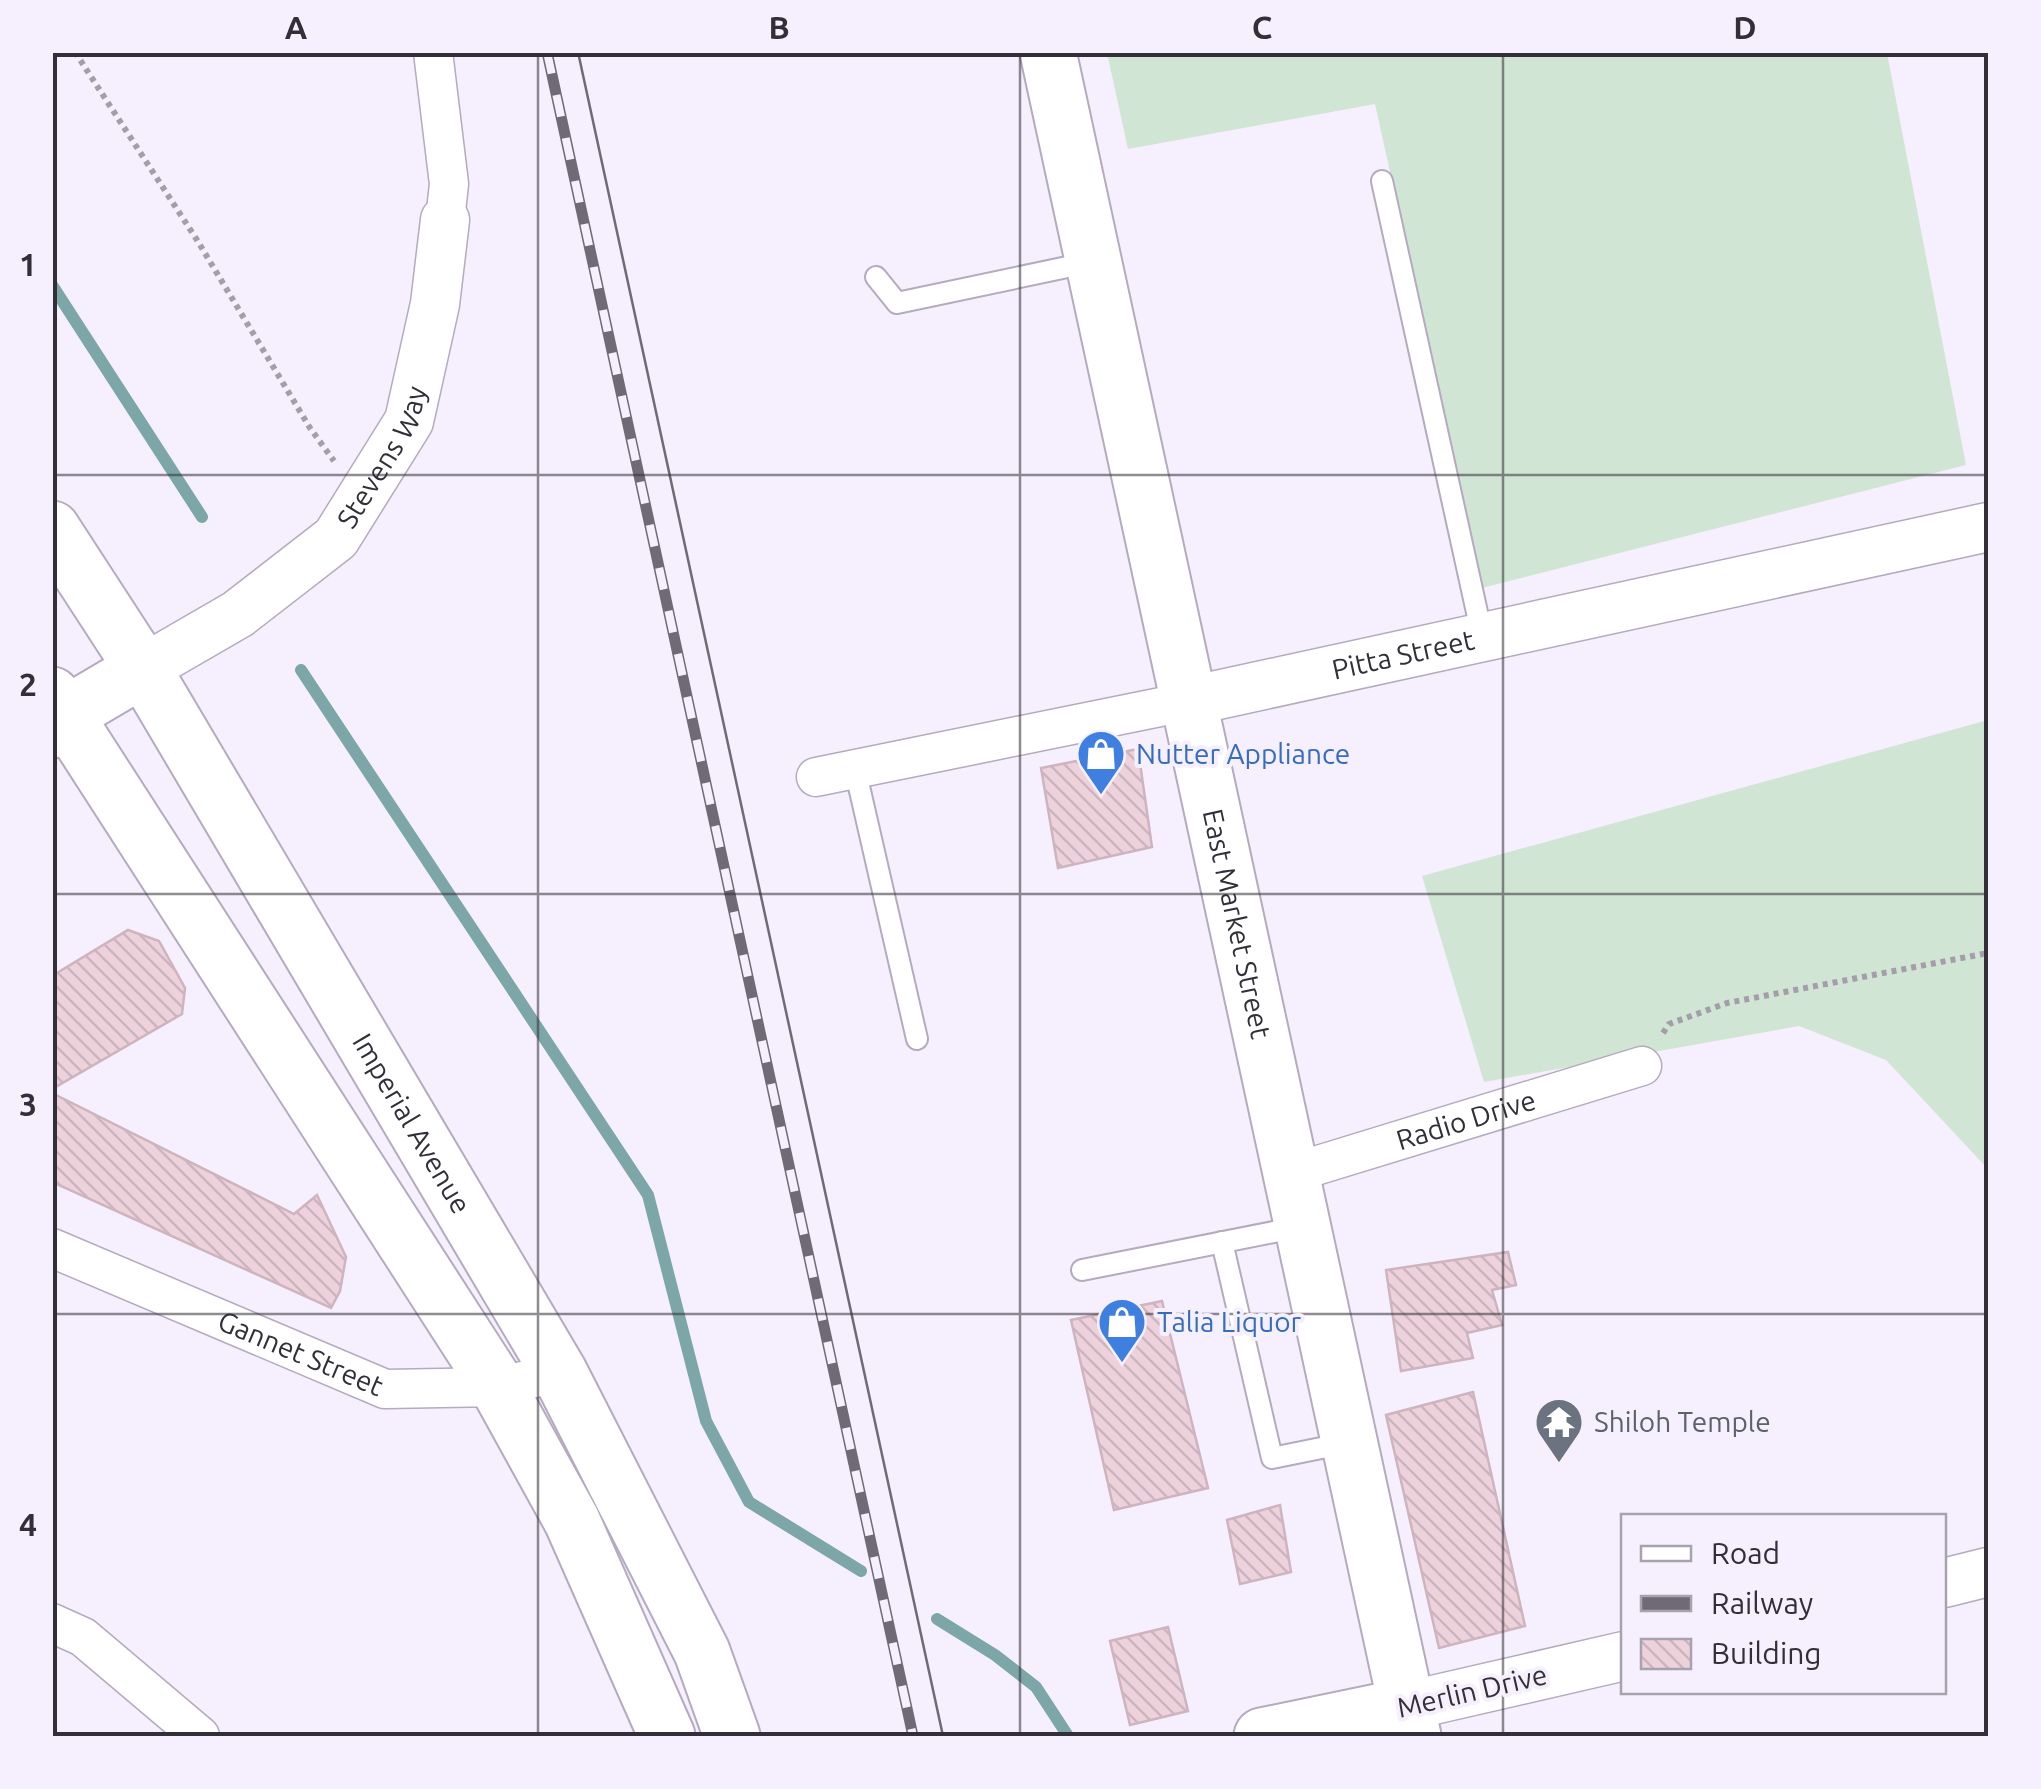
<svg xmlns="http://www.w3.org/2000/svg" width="2041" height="1789" viewBox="0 0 2041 1789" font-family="Ubuntu,sans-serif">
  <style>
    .grass { fill: #d1e5d4 }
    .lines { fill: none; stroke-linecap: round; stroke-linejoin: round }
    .stream { stroke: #7ca6a7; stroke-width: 12 }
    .building { fill: url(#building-back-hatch); stroke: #ceb4be; stroke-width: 2.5 }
    .service-casing { stroke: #b5aac0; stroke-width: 24 }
    .minor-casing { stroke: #b5aac0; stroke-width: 41 }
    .tertiary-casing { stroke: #b5aac0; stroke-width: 51 }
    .secondary-casing { stroke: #b5aac0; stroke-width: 59 }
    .primary-casing { stroke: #b5aac0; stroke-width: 59 }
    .path { stroke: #a49eaa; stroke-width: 6; stroke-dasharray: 5 5; stroke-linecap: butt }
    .service { stroke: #fff; stroke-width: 20 }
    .minor { stroke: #fff; stroke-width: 38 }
    .tertiary { stroke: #fff; stroke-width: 48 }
    .secondary { stroke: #fff; stroke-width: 55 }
    .primary { stroke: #fff; stroke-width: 55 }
    .tram { stroke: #6f6a75; stroke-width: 2.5 }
    .rail-casing { stroke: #6f6a75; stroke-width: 11 }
    .rail { stroke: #f6effd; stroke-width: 8; stroke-dasharray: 22; stroke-linecap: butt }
    .grid { fill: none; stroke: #332f38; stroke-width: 2.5; stroke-opacity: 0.55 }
    .labels { text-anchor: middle; stroke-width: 8; stroke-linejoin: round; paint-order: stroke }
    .street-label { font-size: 28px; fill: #332f38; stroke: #f6effd }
    .shop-label { font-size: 28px; fill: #366cbe; stroke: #f6effd; text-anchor: start }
    .worship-label { font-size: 28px; fill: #5b616d; stroke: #f6effd; text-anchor: start }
    .neatline { fill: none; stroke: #332f38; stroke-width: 4 }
    .grid-label { font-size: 32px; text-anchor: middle; font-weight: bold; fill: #332f38 }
  </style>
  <defs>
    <pattern id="building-back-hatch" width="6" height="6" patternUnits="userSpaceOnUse" patternTransform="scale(2.5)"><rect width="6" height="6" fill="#edd2dc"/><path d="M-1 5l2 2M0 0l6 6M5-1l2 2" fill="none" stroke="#ccb5be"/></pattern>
  </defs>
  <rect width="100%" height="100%" fill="#f6effd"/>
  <!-- grass -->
  <g class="grass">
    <polygon points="1107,53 1887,53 1966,465 1482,588 1375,104 1128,149"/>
    <polygon points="1988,720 1988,1169 1886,1060 1799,1026 1484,1082 1422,876"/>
  </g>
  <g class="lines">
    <!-- stream -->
    <g class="stream">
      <polyline points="52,285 202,517"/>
      <polyline points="301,670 648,1195 706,1421 749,1502 861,1571"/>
      <polyline points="937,1619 995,1655 1036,1687 1068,1736"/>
    </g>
  </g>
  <!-- building -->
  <g class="building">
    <polygon points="1138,749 1152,847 1058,868 1041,768"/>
    <polygon points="128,930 159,941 185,988 182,1014 52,1089 52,976"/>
    <polygon points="52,1093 294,1214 317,1195 346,1257 340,1291 331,1308 52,1182"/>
    <polygon points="1508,1252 1516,1285 1492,1290 1502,1325 1467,1333 1473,1358 1401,1371 1386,1270"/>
    <polygon points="1162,1301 1208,1488 1114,1510 1071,1320"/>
    <polygon points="1473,1392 1525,1626 1439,1648 1386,1415"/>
    <polygon points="1280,1505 1291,1572 1240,1584 1227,1520"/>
    <polygon points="1168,1627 1188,1711 1130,1725 1110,1641"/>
  </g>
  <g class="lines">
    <!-- service casing -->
    <g class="service-casing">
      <g id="service">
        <polyline points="1382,181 1482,635"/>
        <polyline points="876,277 897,303 1091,262"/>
        <polyline points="855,769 917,1039"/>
        <polyline points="1222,1242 1272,1458 1346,1443"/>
        <polyline points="1082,1270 1299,1227"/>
      </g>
    </g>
    <!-- minor casing -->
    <g class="minor-casing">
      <g id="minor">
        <polyline points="433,52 449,184 445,220"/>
        <polyline points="816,777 1190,701"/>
        <path id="s1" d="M1289,1174L1642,1066"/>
        <path id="s2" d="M52,1248L385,1389L498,1387L559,1372"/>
        <polyline points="52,1623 83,1637 200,1736"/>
      </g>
    </g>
    <!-- tertiary casing -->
    <g class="tertiary-casing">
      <g id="tertiary">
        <path id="s3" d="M143,669L238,614L336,538L409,421L435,304L445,220"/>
        <path id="s4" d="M1190,701L1988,527"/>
        <polyline points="1944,1583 1988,1572"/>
        <polyline points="1407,1706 1624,1656"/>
      </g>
    </g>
    <!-- secondary casing -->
    <g class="secondary-casing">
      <g id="secondary">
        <path id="s5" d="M1048,52L1413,1736"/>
        <polyline points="52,730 65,715 143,669"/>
        <polyline points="1262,1736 1407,1706"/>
      </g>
    </g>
    <!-- primary casing -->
    <g class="primary-casing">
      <g id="primary">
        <path id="s6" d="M52,529L143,669L559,1372L702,1652L732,1736"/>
        <polyline points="52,695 498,1387 572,1521 667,1736"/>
      </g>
    </g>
    <!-- path -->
    <g class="path">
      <polyline points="75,52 197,240 310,428 334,461"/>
      <polyline points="1663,1033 1669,1024 1727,1003 1988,953"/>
    </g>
    <!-- service -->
    <use href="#service" class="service"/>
    <!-- minor -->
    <use href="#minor" class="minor"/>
    <!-- tertiary -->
    <use href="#tertiary" class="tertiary"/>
    <!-- secondary -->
    <use href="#secondary" class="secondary"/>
    <!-- primary -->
    <use href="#primary" class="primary"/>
    <!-- tram -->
    <polyline class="tram" points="578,52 943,1736"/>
    <!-- rail casing -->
    <g class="rail-casing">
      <polyline id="rail" points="547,52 913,1736"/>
    </g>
    <!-- rail -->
    <use href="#rail" class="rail"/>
  </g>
  <!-- grid -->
  <path class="grid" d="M538,52V1736M1020,52V1736M1503,52V1736M52,475H1988M52,894H1988M52,1314H1988"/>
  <!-- icons -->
  <defs>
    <g id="shop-pin" transform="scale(2.5)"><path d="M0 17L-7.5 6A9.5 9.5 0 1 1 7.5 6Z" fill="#3f7fe0" stroke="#f6effd"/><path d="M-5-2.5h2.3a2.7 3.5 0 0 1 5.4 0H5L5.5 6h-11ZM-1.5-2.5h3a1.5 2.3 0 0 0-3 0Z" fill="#fff"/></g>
    <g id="temple-pin" transform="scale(2.5)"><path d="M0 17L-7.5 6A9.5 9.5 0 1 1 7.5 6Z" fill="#6b7280" stroke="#f6effd"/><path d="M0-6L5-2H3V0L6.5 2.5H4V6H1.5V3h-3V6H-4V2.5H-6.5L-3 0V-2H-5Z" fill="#fff"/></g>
  </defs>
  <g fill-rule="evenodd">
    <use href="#shop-pin" x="1101" y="754"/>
    <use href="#shop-pin" x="1122" y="1322"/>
    <use href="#temple-pin" x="1559" y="1422"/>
  </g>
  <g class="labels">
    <!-- street labels -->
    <g class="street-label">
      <text dy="10" stroke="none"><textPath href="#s3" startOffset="328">Stevens Way</textPath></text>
      <text dy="10" stroke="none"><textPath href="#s4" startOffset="218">Pitta Street</textPath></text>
      <text dy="10" stroke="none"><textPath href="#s5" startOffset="892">East Market Street</textPath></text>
      <text dy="10" stroke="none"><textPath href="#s1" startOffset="185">Radio Drive</textPath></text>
      <text dy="10" stroke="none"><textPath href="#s6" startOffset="695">Imperial Avenue</textPath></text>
      <text dy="10" stroke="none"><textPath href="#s2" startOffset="270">Gannet Street</textPath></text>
      <text transform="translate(1472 1691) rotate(-13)" y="10">Merlin Drive</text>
    </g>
    <!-- shop labels -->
    <g class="shop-label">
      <text x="1136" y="764">Nutter Appliance</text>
      <text x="1157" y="1332">Talia Liquor</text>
    </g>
    <!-- worship labels -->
    <g class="worship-label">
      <text x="1594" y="1432">Shiloh Temple</text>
    </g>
  </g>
  <!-- border -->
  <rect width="2041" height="1789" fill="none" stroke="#f6effd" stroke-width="110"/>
  <!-- legend -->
  <rect x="1621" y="1514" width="325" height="180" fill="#f6effd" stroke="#a8a2ae" stroke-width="2.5"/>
  <rect x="1641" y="1546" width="50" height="15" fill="#ffffff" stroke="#a8a2ae" stroke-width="2.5"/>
  <text x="1711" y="1564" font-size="30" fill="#332f38">Road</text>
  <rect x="1641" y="1596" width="50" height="15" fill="#6f6a75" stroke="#a8a2ae" stroke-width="2.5"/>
  <text x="1711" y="1614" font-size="30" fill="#332f38">Railway</text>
  <rect x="1641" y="1639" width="50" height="30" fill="url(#building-back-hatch)" stroke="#a8a2ae" stroke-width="2.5"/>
  <text x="1711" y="1664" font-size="30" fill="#332f38">Building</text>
  <rect x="55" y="55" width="1931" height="1679" class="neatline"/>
  <g class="grid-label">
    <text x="296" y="39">A</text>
    <text x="779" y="39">B</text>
    <text x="1262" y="39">C</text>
    <text x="1745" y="39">D</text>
    <text x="28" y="276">1</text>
    <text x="28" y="696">2</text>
    <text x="28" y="1116">3</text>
    <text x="28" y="1536">4</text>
  </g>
</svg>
